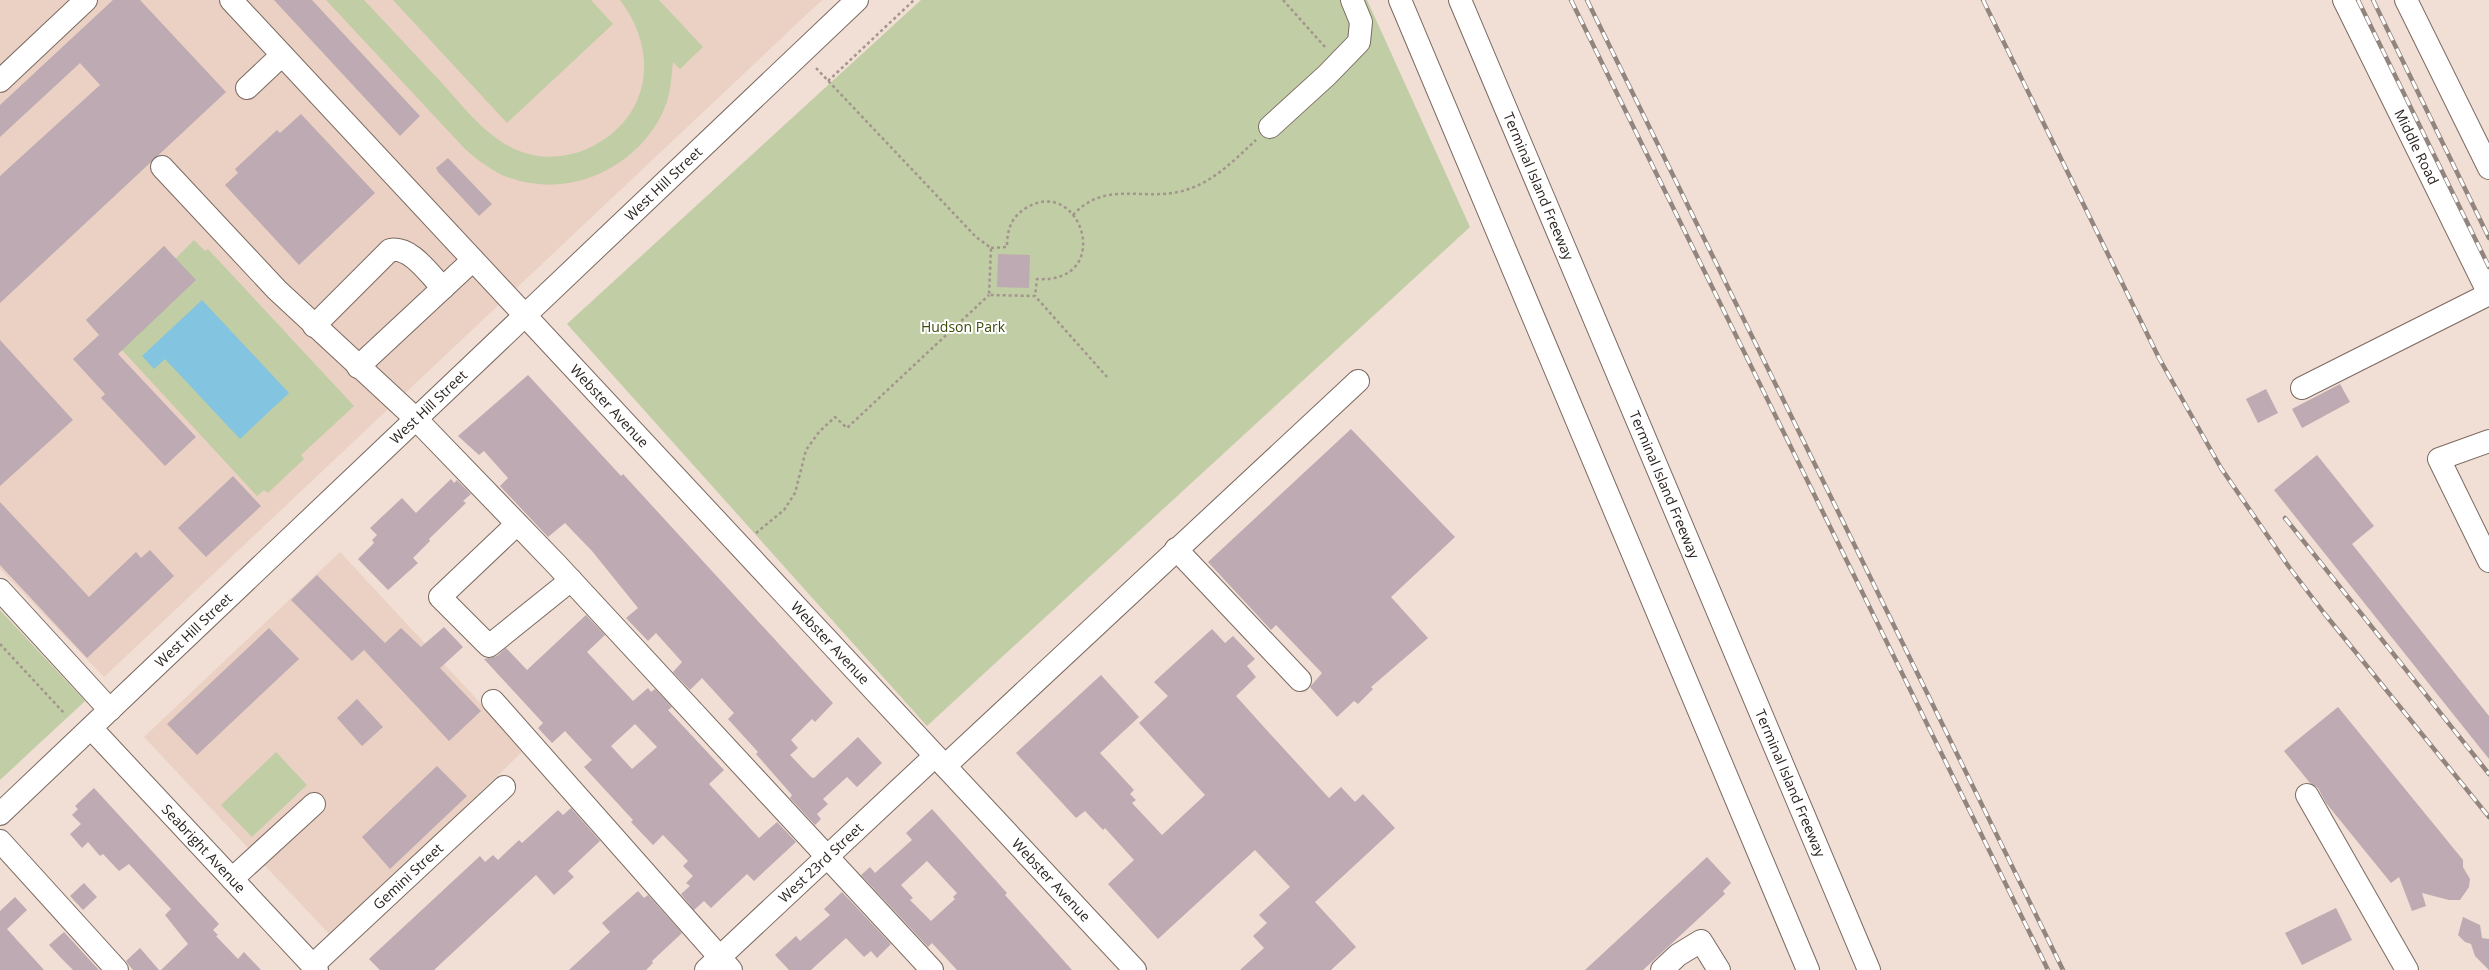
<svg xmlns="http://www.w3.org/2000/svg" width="2489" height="970" viewBox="0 0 2489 970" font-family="'Open Sans',sans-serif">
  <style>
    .built { fill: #ebd1c4 }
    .green { fill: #c0cda5 }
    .water { fill: #83c4e1 }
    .building { fill: #bdaab3; fill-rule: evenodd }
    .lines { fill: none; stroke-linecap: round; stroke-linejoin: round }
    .minor-casing { stroke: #7b6a61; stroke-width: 24 }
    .highway-casing { stroke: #7b6a61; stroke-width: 24 }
    .path { stroke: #a3958d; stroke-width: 2.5; stroke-dasharray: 3 3; stroke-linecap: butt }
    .minor { stroke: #fff; stroke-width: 22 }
    .highway { stroke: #fff; stroke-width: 22 }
    .rail-casing { stroke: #92857e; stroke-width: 4.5 }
    .rail { stroke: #fff; stroke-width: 3; stroke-dasharray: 9; stroke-linecap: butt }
    .labels { text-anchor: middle; stroke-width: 4; stroke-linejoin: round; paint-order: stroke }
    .street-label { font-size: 14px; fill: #2a2320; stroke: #fff }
    .park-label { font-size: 14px; fill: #3c4a0b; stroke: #fff }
  </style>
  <rect width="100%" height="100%" fill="#f1ded4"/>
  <!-- built -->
  <g class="built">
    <polygon points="0,0 822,0 104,677 0,569"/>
    <polygon points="340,552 524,750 331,936 144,737"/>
  </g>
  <!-- green -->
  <g class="green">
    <path d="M326,0H364C390,27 415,55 441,82C465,108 488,140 522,152C543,160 568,157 587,149C651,120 660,52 620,0H659L703,47L680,69L673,62C671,78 671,92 665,107C639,170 563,203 500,174C487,167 476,159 465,149Z"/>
    <polygon points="393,0 591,0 613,24 507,123"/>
    <polygon points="921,0 1367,0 1470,227 927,726 567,324"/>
    <polygon points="194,240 205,251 208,249 354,406 301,455 304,459 268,493 264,490 257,496 122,350 117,354 86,320 164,246 175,259"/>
    <polygon points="0,610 85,701 0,780"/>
    <polygon points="276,752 307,785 252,837 221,805"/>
  </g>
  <!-- water -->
  <polygon class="water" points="202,300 289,393 240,439 165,359 154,369 142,356"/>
  <!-- building -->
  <g class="building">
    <polygon points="113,0 140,0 226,92 0,303 0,176 100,85 80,63 0,137 0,105"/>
    <polygon points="274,0 312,0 420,116 400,136"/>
    <polygon points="301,114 375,193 299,265 225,185 238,173 235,169 277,130 280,133"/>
    <polygon points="448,158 492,204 479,216 438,172 436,168"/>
    <polygon points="164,246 196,280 118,354 196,437 165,466 101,398 105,394 73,359 99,335 86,320"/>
    <polygon points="998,254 1030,255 1029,288 997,287"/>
    <polygon points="0,340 73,420 0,486"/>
    <polygon points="528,375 621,476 623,474 833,703 815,722 812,719 791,740 798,748 790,755 811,777 814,778 858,737 882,763 857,787 847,777 823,799 828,804 817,814 821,819 815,825 790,798 792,795 756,754 758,752 728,719 734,713 702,678 690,690 673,672 682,662 656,633 648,641 626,618 638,608 592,551 565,523 548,537 500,486 508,478 484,451 479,455 458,436"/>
    <polygon points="2340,384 2350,402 2302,428 2292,409"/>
    <polygon points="2266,389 2278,413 2258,423 2246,399"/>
    <polygon points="1351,429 1455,537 1391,597 1428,638 1371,687 1373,689 1358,704 1354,701 1337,717 1310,687 1322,673 1276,625 1271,630 1208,562"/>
    <polygon points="2317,455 2374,526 2352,544 2489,716 2489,759 2274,490"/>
    <polygon points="233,476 261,506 206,557 178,528"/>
    <polygon points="451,479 454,483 457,480 471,494 463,501 466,503 429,539 430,541 413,558 418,563 388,590 358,559 374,543 372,540 377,535 370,528 402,498 416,513"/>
    <polygon points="0,502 89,597 136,552 141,558 150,550 174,576 87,658 0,565"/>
    <polygon points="317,575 385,643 401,628 421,647 444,627 463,647 440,668 481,711 449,741 364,650 352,661 291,600"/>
    <path d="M586,615L605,635L587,652L633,701L648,688L651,692L655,689L672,707L668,710L724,770L709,784L759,838L777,822L796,842L754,881L747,874L711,908L704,901L694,910L681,894L690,886L686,883L693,876L683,866L688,861L663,835L653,845L631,822L633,820L584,767L592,760L565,731L552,743L538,728L543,723L484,659L497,656L506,648L527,670ZM635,724L657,747L632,769L611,746Z"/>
    <polygon points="269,628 299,659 197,755 167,724"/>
    <polygon points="1212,629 1225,643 1233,636 1255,659 1247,666 1256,677 1236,696 1273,737 1329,798 1341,787 1355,802 1363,794 1395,828 1315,902 1356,947 1331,970 1240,970 1264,948 1253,936 1267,923 1259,915 1290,887 1255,850 1158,939 1108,884 1134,860 1105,828 1103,830 1085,811 1076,818 1016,753 1101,675 1139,717 1100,753 1134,790 1130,794 1136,800 1132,803 1162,835 1205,795 1139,723 1168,696 1154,682"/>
    <polygon points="357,699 383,727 362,746 337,718"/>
    <polygon points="2338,707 2463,860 2463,867 2470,879 2469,887 2460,900 2449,900 2422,893 2426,906 2412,911 2399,877 2391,883 2326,803 2318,788 2310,783 2284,751"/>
    <polygon points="437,766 467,796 390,869 362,837"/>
    <polygon points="94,788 219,924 213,930 218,935 216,936 238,959 244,952 261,970 161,970 188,944 165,915 171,909 129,864 119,871 103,854 100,856 88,842 82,848 70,834 81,824 72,815 78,809 75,806"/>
    <polygon points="571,808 600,841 568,871 574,877 554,895 536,875 434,970 380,970 369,959 480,856 485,862 493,855 498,860 519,840 522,843 558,810 563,815"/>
    <path d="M932,809L1007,893L1005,895L1072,970H957L932,943L928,947L861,875L870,867L875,873L912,840L906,833ZM927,861L957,893L953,897L955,899L931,921L910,900L913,898L901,885Z"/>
    <polygon points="1707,857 1731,883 1723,891 1725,894 1643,970 1585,970"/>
    <polygon points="84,883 97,897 83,910 70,896"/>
    <polygon points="638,891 644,898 648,895 682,933 652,961 653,963 646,970 569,970 610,932 602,923"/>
    <polygon points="842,892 891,944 877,958 871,951 864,957 846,938 811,970 789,970 775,955 796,936 800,941 830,915 824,909"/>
    <polygon points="15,897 27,910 7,929 44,970 0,970 0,911"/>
    <polygon points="2336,908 2352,940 2302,965 2285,933"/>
    <polygon points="2463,917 2480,925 2482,938 2489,939 2489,970 2475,956 2471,944 2465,942 2458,935"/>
    <polygon points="64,932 99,970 73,970 62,959 49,945"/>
    <polygon points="140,948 159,970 133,970 128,964 126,961"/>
  </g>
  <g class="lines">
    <!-- minor casing -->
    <g class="minor-casing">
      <g id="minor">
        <path id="s1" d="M231,0L1135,970"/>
        <path id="s2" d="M2344,0L2489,294"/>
        <polyline points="2406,0 2489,168"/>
        <polyline points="0,81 86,0"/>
        <polyline points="247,88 282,55"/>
        <polyline points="1270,127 1327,75 1359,42 1361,22 1352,0"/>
        <polyline points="162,167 277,290 416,419 556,564 932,970"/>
        <path d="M314,326L390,250C411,246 429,274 443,288"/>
        <polyline points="358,367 473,260"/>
        <polyline points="2302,388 2489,294"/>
        <polyline points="2489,441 2439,459 2489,561"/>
        <polyline points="517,524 440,597 489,646 571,580"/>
        <polyline points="1176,549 1300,680"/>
        <polyline points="0,590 110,710"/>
        <polyline points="493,701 731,970"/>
        <path id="s3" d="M91,728L317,970"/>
        <polyline points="945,766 1358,381"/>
        <polyline points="2307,795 2407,970"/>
        <path id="s4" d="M0,814L857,0"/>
        <polyline points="0,841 117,970"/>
        <polyline points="232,879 314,804"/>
        <path id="s5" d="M313,965L504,787"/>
        <path id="s6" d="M706,970L935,756"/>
        <polyline points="1662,970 1678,955 1701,941 1719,970"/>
      </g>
    </g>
    <!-- highway casing -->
    <g class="highway-casing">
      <g id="highway">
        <polyline points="1400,0 1808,970"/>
        <path id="s7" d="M1460,0L1869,970"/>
      </g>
    </g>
    <!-- path -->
    <g class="path">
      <polyline points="1283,0 1325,47"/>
      <polyline points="816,68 976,237 991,248 989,295 1035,296 1107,377"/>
      <polyline points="828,81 914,0"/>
      <path d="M1073,215C1104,181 1141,200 1178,192C1211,185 1232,162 1256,140"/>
      <path d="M991,248L1007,247C1007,230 1011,217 1026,208C1081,174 1116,284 1037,279L1035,296"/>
      <polyline points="756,533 784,510 795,493 806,450 819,432 835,417 847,428 989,295"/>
      <polyline points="0,644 64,713"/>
    </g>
    <!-- minor -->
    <use href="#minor" class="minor"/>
    <!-- highway -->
    <use href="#highway" class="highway"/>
    <!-- rail casing -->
    <g class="rail-casing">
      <g id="rail">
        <polyline points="1571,0 2048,970"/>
        <polyline points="1587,0 2063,970"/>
        <polyline points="1983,0 2159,358 2221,468 2289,567 2324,613 2489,817"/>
        <polyline points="2358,0 2489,267"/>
        <polyline points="2373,0 2489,238"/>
        <polyline points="2285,518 2489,774"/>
      </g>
    </g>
    <!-- rail -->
    <use href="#rail" class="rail"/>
  </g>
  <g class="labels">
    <!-- street labels -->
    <g class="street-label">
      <text dy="5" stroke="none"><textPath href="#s2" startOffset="164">Middle Road</textPath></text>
      <text dy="5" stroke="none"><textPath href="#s4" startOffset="915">West Hill Street</textPath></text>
      <text dy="5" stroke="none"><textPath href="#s7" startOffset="202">Terminal Island Freeway</textPath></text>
      <text dy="5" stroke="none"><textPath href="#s1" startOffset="555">Webster Avenue</textPath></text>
      <text dy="5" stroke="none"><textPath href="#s4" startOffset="591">West Hill Street</textPath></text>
      <text dy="5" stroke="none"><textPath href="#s7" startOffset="526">Terminal Island Freeway</textPath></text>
      <text dy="5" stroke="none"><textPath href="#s4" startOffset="267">West Hill Street</textPath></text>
      <text dy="5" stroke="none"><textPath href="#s1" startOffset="879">Webster Avenue</textPath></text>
      <text dy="5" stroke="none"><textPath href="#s7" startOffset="850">Terminal Island Freeway</textPath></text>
      <text dy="5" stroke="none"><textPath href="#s3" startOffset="165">Seabright Avenue</textPath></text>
      <text dy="5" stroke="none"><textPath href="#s6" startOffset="157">West 23rd Street</textPath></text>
      <text dy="5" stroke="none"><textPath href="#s5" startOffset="130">Gemini Street</textPath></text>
      <text dy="5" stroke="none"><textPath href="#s1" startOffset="1203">Webster Avenue</textPath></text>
    </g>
    <!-- park labels -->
    <g class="park-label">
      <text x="963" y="332">Hudson Park</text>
    </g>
  </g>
</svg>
